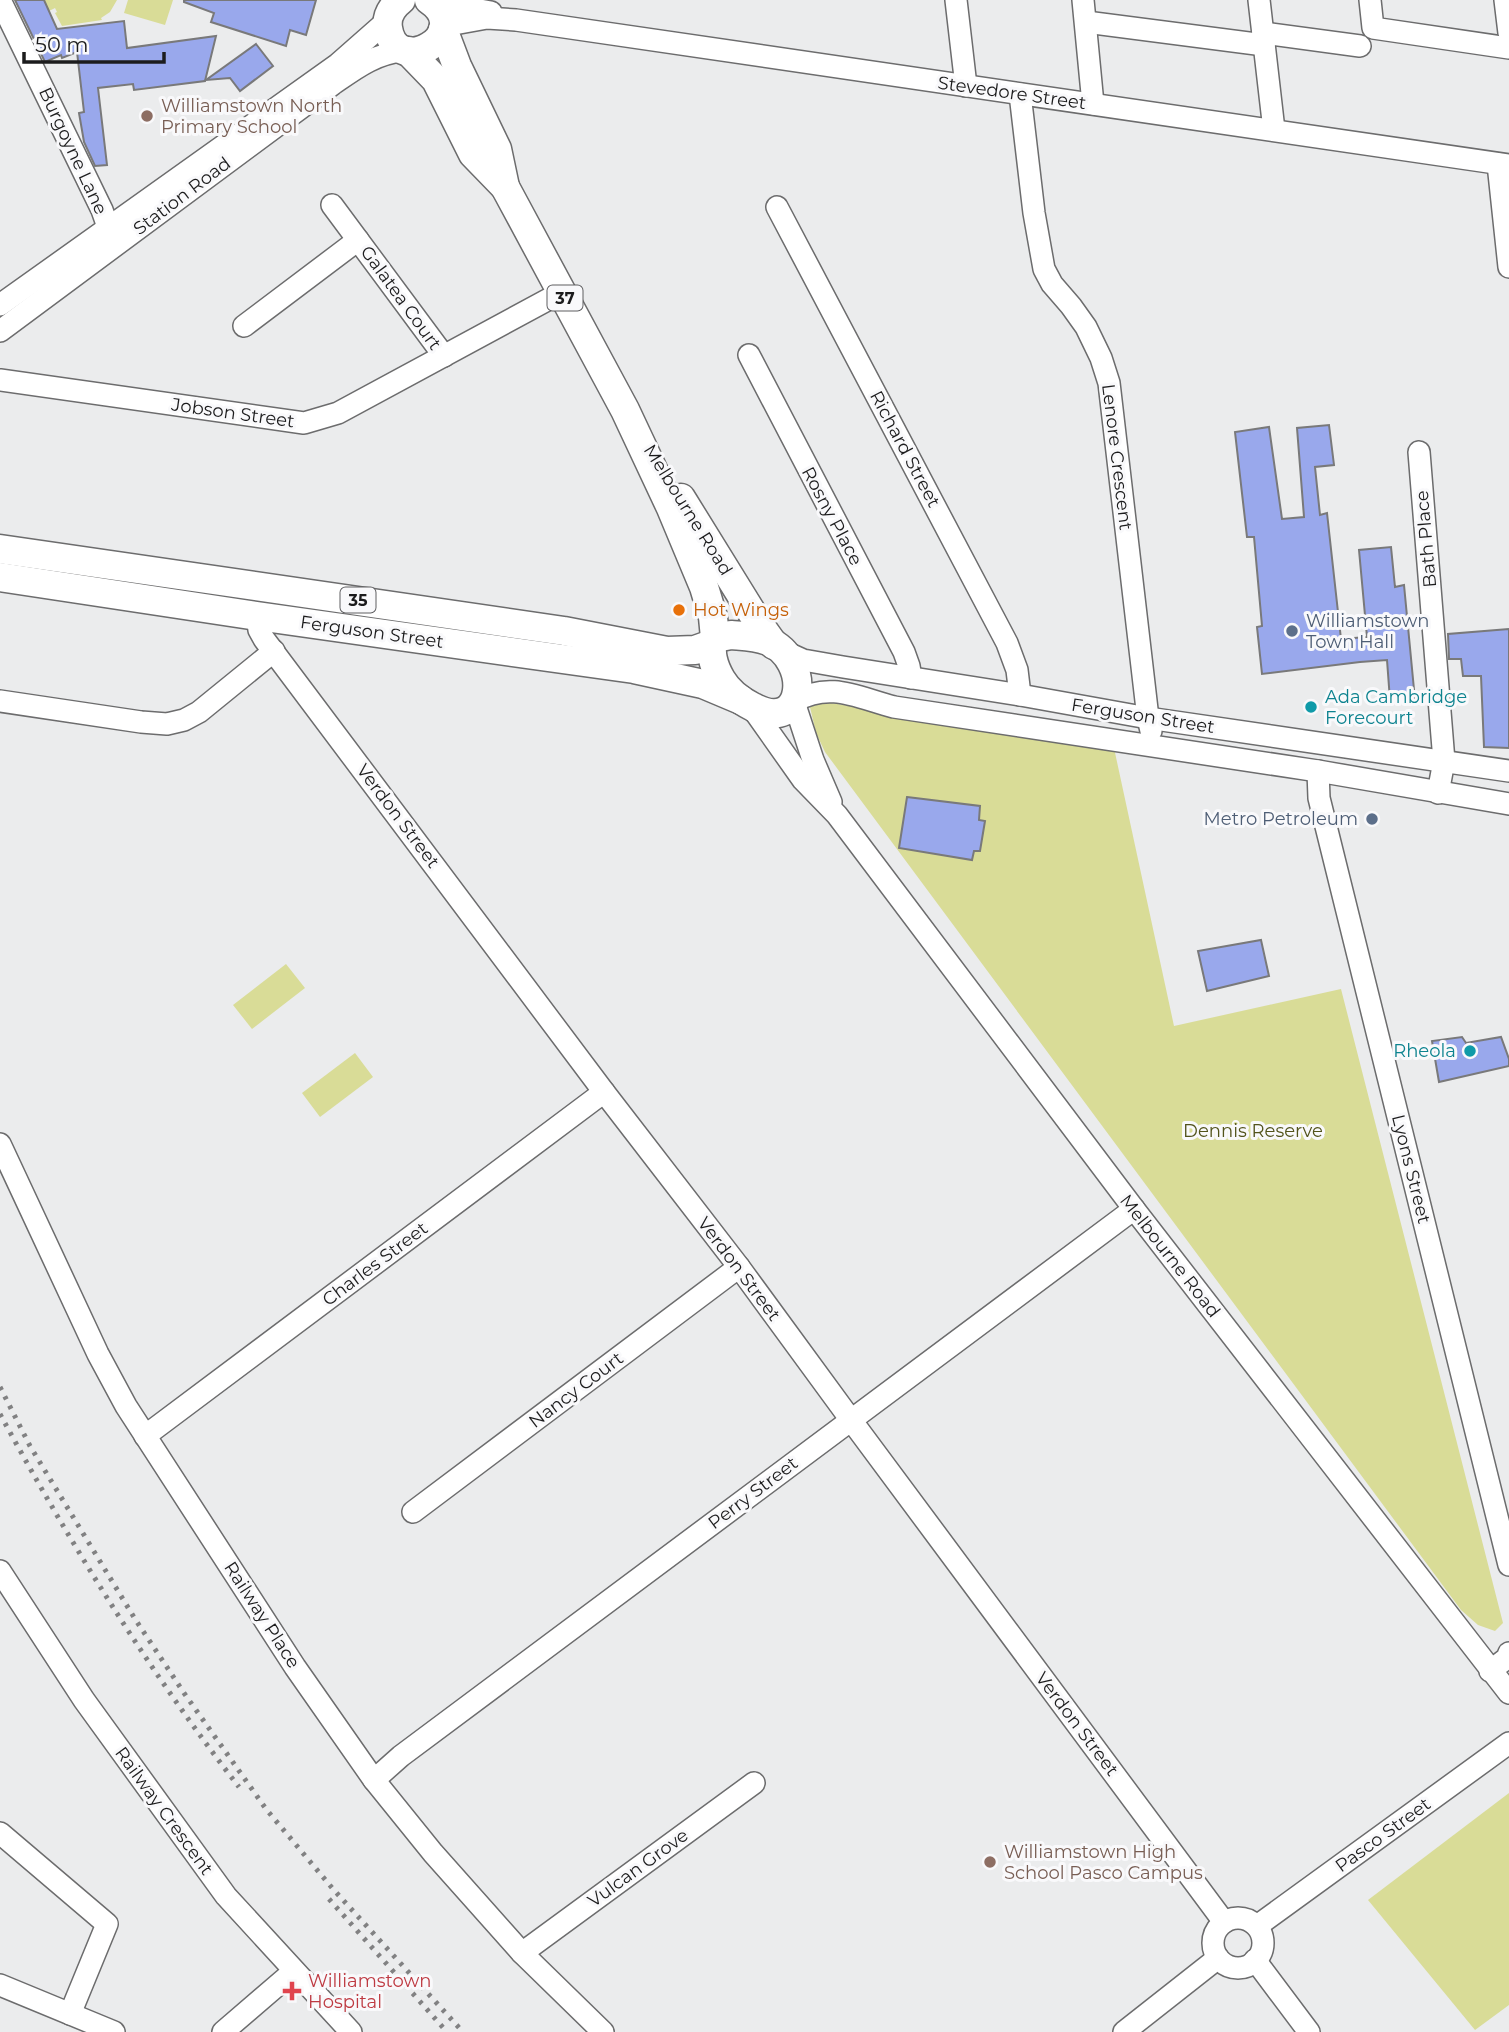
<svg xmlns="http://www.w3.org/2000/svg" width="1509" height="2032" viewBox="0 0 1509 2032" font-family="Montserrat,sans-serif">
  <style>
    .green { fill: #d9dc97 }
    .building { fill: #99a8ec; stroke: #79797a; stroke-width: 2 }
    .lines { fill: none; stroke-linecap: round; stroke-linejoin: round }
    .minor-casing { stroke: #6c6c6d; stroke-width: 24 }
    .major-casing { stroke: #6c6c6d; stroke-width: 31 }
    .minor { stroke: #fff; stroke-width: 21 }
    .major { stroke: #fff; stroke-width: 28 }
    .rail { stroke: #818182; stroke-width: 5; stroke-dasharray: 3.5 7; stroke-linecap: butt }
    .education-dot { fill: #8d6e63; stroke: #f9f9fb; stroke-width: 2.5 }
    .food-dot { fill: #e8710a; stroke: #f9f9fb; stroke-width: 2.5 }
    .service-dot { fill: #5c6f8a; stroke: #f9f9fb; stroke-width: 2.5 }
    .culture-dot { fill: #0f9aa8; stroke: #f9f9fb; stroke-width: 2.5 }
    .health-dot { fill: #e0444e; stroke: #f9f9fb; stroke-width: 2.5 }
    .labels { text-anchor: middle; stroke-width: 6; stroke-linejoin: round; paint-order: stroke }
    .shield { fill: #f9f9fb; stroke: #5e5e60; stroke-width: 2 }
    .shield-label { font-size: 16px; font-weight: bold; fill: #1c1c1d }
    .street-label { font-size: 18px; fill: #1c1c1d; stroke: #f9f9fb }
    .education-label { font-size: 18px; fill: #785e54; stroke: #f9f9fb; text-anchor: start }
    .food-label { font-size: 18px; fill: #c56008; stroke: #f9f9fb; text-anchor: start }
    .service-label { font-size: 18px; fill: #4e5e75; stroke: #f9f9fb; text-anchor: start }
    .culture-label { font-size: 18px; fill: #0d838f; stroke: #f9f9fb; text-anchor: start }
    .park-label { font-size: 18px; fill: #52531a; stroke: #f9f9fb }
    .health-label { font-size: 18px; fill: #be3a42; stroke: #f9f9fb; text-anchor: start }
  </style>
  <rect width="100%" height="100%" fill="#ebeced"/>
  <!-- green -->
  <g class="green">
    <polygon points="38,0 117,0 110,12 101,18 102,20 62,26 55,13 57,12 55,8 49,11 45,2 41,4"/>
    <polygon points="128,0 173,0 165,25 124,13"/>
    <polygon points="825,702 1114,748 1174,1026 1341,989 1503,1623 1495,1631 1478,1625 1461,1610 825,752 816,733 810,707"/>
    <polygon points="286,964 305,988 252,1029 233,1005"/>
    <polygon points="355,1053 373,1077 320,1117 302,1093"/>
    <polygon points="1509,1793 1509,2005 1475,2030 1368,1900"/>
  </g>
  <!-- building -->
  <g class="building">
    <polygon points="15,0 44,0 57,29 124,21 127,48 216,36 205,81 134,90 133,84 98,88 107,165 95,166 84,142 79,113 84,112 77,52 62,58 61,55 45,62"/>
    <polygon points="184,0 316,0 306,35 290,30 286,46 211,22 214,13 184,2"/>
    <polygon points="256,44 273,66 240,91 230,78 206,80"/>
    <polygon points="1329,425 1334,465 1315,467 1320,515 1327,513 1341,639 1367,637 1359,550 1391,547 1395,587 1404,585 1415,700 1390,700 1387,660 1360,662 1262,674 1257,627 1262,626 1254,537 1247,537 1235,432 1269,427 1282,519 1304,517 1297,428"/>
    <polygon points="1509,629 1509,748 1484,747 1481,676 1463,676 1461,659 1449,659 1448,634"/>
    <polygon points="907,797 980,806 979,820 985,821 980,851 974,851 972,860 899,848"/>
    <polygon points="1261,940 1269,976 1207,991 1198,951"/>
    <polygon points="1462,1037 1466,1043 1501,1037 1509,1059 1509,1066 1439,1082 1432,1041"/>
  </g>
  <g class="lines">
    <!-- minor casing -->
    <g class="minor-casing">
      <g id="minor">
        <polyline points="0,0 102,210 108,227 115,235"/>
        <polyline points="956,0 966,86"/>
        <polyline points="1083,0 1093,104"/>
        <polyline points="1259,0 1274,130"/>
        <polyline points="1370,0 1373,28 1509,48"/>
        <polyline points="1505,0 1509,33"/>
        <polyline points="432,2 491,12"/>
        <polyline points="1086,22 1264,45"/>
        <polyline points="443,26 487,18 516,20 1509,165"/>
        <polyline points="1263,33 1360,46"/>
        <polyline points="1020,94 1034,213 1044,269 1052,284 1071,306 1086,327 1101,358 1109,383 1148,718 1151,731"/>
        <polyline points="1498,164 1509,267"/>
        <polyline points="332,205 444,356"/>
        <polyline points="777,207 1007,643 1017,670 1020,695"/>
        <polyline points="0,305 338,64 388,20"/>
        <polyline points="244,326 358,240"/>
        <path d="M0,331L333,84C359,66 373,55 405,50"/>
        <polyline points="749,355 904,652 909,666 911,678"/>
        <polyline points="0,380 304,423 338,413 562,292"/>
        <polyline points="1419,452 1444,761 1438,793"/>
        <polyline points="257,616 259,630 264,639 604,1092 739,1267 851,1420 1224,1922"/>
        <polyline points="781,650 803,660 843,667 1020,695 1148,718 1509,771"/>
        <polyline points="0,701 141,722 167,724 184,720 199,712 274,651"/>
        <path d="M795,701C831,681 858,698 894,707L1318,771L1509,804"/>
        <polyline points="794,702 813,760 831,802"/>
        <polyline points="750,705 803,780 837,815 1134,1209 1509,1693"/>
        <polyline points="1318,771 1319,798 1509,1565"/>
        <polyline points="0,1144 98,1354 126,1406 295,1667 374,1780 433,1853 522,1953 603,2032"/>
        <polyline points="145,1436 604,1092"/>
        <polyline points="413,1512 739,1267"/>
        <polyline points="0,1571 84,1700 226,1896 351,2032"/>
        <polyline points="1490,1671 1507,1658 1509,1653"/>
        <polyline points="374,1780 401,1756 1134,1209"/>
        <polyline points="0,1833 107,1924 70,2014"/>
        <circle cx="1238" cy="1943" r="25"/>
        <polyline points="1257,1926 1509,1743"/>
        <polyline points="522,1953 754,1783"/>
        <polyline points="1255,1960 1309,2032"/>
        <polyline points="0,1985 114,2032"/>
        <polyline points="223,2032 294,1971"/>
        <polyline points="1124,2032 1218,1958"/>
      </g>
    </g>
    <!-- major casing -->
    <g class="major-casing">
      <g id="major">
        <path d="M401,0C392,7 386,16 388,28C396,81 477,33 429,0"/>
        <polyline points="443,29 457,66 497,149 505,187"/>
        <polyline points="408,51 436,80 473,154 505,187 625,410 671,508 704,587 713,617 715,638"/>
        <polyline points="681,498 759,624 774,645"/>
        <polyline points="0,549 564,631 667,651 695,650 709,645 713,641"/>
        <polyline points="0,577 257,616 634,669 703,684 741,700"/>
        <path d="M731,635C743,636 756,636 768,641C812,660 806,735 753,707C741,701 728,691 721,679C714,667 708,650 715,638Z"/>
      </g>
    </g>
    <!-- minor -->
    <use href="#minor" class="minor"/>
    <!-- major -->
    <use href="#major" class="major"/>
    <!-- rail -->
    <g class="rail">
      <polyline points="0,1387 30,1446 135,1619 184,1693 266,1809 333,1889 463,2032"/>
      <path d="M0,1414C70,1543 148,1670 239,1787"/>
      <polyline points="329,1899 447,2032"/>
    </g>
  </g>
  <!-- markers -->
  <g class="education-dot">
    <circle cx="147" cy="116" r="7"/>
    <circle cx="990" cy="1862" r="7"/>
  </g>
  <circle class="food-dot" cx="679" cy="610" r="7"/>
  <g class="service-dot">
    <circle cx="1292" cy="631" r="7"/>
    <circle cx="1372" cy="819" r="7"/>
  </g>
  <g class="culture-dot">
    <circle cx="1311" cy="707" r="7"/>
    <circle cx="1470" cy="1051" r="7"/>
  </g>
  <path class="health-dot" d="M288.5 1980.5h7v7h7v7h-7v7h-7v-7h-7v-7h7z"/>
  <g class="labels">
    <!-- shield labels -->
    <g class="shield">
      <rect x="547.5" y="285.5" width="35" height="25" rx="5"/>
      <rect x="340.5" y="587.5" width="35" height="25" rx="5"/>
    </g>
    <g class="shield-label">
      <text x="565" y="304">37</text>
      <text x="358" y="606">35</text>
    </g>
    <!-- street labels -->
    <g class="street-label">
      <text transform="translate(1012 93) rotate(8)" y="6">Stevedore Street</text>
      <text transform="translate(73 151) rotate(65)" y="6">Burgoyne Lane</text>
      <text transform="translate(182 196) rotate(-37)" y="6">Station Road</text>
      <text transform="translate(401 298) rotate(54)" y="6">Galatea Court</text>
      <text transform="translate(233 413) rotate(8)" y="6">Jobson Street</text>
      <text transform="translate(905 449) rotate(62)" y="6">Richard Street</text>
      <text transform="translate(1117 457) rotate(83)" y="6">Lenore Crescent</text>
      <text transform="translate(688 510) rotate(58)" y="6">Melbourne Road</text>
      <text transform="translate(832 516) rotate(62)" y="6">Rosny Place</text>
      <text transform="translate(1426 539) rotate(-95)" y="6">Bath Place</text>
      <text transform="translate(372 632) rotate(8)" y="6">Ferguson Street</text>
      <text transform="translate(1143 716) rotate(9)" y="6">Ferguson Street</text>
      <text transform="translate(398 816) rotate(53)" y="6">Verdon Street</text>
      <text transform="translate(1411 1169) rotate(76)" y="6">Lyons Street</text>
      <text transform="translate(1170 1256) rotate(52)" y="6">Melbourne Road</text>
      <text transform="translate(375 1264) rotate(-37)" y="6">Charles Street</text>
      <text transform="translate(739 1269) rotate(53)" y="6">Verdon Street</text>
      <text transform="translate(576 1390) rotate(-37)" y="6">Nancy Court</text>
      <text transform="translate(753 1493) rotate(-37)" y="6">Perry Street</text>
      <text transform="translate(262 1615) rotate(57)" y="6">Railway Place</text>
      <text transform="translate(1077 1724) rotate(53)" y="6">Verdon Street</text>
      <text transform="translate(164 1811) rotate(54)" y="6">Railway Crescent</text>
      <text transform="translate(1383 1835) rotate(-36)" y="6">Pasco Street</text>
      <text transform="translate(638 1868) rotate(-36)" y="6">Vulcan Grove</text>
    </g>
    <!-- education labels -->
    <g class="education-label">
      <text x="161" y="112">Williamstown North<tspan x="161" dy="21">Primary School</tspan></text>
      <text x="1004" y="1858">Williamstown High<tspan x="1004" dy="21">School Pasco Campus</tspan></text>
    </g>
    <!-- food labels -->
    <g class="food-label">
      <text x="693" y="616">Hot Wings</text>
    </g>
    <!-- service labels -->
    <g class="service-label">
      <text x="1306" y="627">Williamstown<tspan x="1306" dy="21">Town Hall</tspan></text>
      <text x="1358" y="825" text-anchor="end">Metro Petroleum</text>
    </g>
    <!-- culture labels -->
    <g class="culture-label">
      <text x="1325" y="703">Ada Cambridge<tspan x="1325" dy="21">Forecourt</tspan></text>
      <text x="1456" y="1057" text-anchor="end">Rheola</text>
    </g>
    <!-- park labels -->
    <g class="park-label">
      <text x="1253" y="1137">Dennis Reserve</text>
    </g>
    <!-- health labels -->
    <g class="health-label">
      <text x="308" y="1987">Williamstown<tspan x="308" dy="21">Hospital</tspan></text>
    </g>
  </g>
  <!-- scale -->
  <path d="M24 52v10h140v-10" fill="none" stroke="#1c1c1d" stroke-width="3.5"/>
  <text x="35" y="52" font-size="21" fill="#1c1c1d" stroke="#f9f9fb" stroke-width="5" paint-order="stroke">50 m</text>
</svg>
